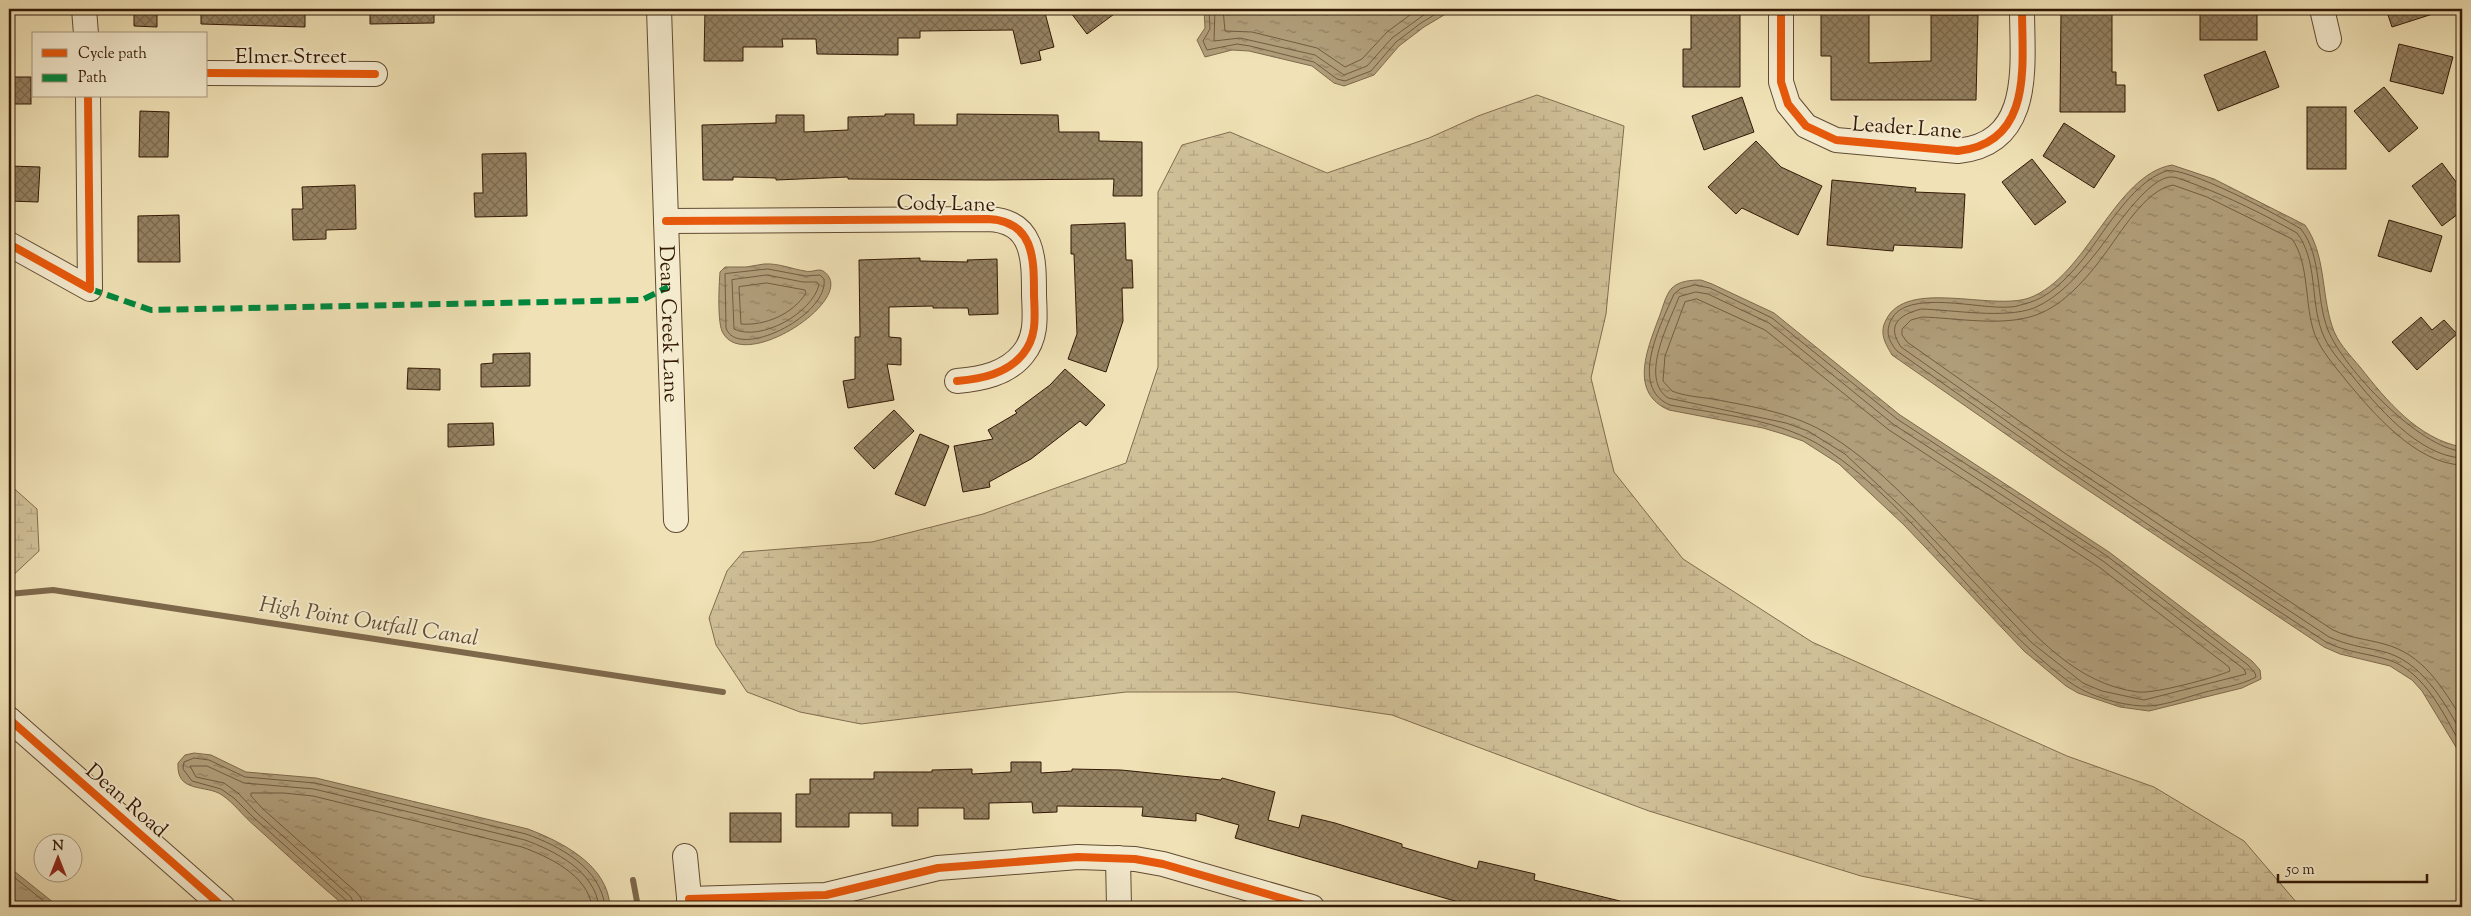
<svg xmlns="http://www.w3.org/2000/svg" width="2471" height="916" viewBox="0 0 2471 916" font-family="'Sorts Mill Goudy',serif">
  <style>
    .wetland { fill: url(#wetland-marsh); stroke: #826c4f }
    .water { fill: url(#water-ripples); stroke: #7e694c }
    .lines { fill: none; stroke-linecap: round; stroke-linejoin: round }
    .shore { stroke: #725c40; stroke-width: 1 }
    .stream { stroke: #7e694c; stroke-width: 6 }
    .building { fill: url(#building-cross-hatch); stroke: #331906 }
    .minor-casing { stroke: #624b32; stroke-width: 26 }
    .minor { stroke: #f5ecd0; stroke-width: 24 }
    .quiet { stroke: #00873e; stroke-width: 6; stroke-dasharray: 12 6; stroke-linecap: butt }
    .cycleway-casing { stroke: #f5ecd0; stroke-width: 11 }
    .cycleway { stroke: #e8590c; stroke-width: 8 }
    .labels { text-anchor: middle; stroke-width: 4; stroke-linejoin: round; paint-order: stroke }
    .street-label { font-size: 21px; fill: #331906; stroke: #f5ecd0 }
    .water-label { font-size: 22px; font-style: italic; fill: #654e34; stroke: #f5ecd0 }
  </style>
  <defs>
    <pattern id="wetland-marsh" width="20" height="14" patternUnits="userSpaceOnUse" patternTransform="scale(1.25)"><rect width="20" height="14" fill="#d0c098"/><path d="M1 5h8M5 5V1M11 12h8M15 12V8" fill="none" stroke="#b3a482"/></pattern>
    <pattern id="water-ripples" width="26" height="14" patternUnits="userSpaceOnUse" patternTransform="scale(1.25)"><rect width="26" height="14" fill="#b09e7a"/><path d="M2 4q2-2 4 0t4 0M15 11q2-2 4 0t4 0" fill="none" stroke="#908062"/></pattern>
    <pattern id="building-cross-hatch" width="8" height="8" patternUnits="userSpaceOnUse" patternTransform="scale(1.25)"><rect width="8" height="8" fill="#958262"/><path d="M0 0l8 8M0 8l8-8" fill="none" stroke="#7a6a4f"/></pattern>
  </defs>
  <rect width="100%" height="100%" fill="#f0e2b6"/>
  <filter id="stains"><feTurbulence type="fractalNoise" baseFrequency=".004" numOctaves="4"/><feColorMatrix values="0 0 0 0 .2 0 0 0 0 .09 0 0 0 0 .02 0 0 0 .5 -.17"/></filter>
  <radialGradient id="worn" r=".72"><stop offset=".6" stop-color="#630" stop-opacity="0"/><stop offset="1" stop-color="#630" stop-opacity=".3"/></radialGradient>
  <!-- wetland -->
  <g class="wetland">
    <polygon points="1537,95 1624,126 1606,314 1591,378 1614,472 1683,559 1812,642 2067,756 2154,787 2244,841 2297,903 2297,907 2013,907 1861,876 1649,811 1392,715 1236,692 1126,692 861,724 800,712 747,692 716,645 709,618 727,571 743,552 872,542 983,514 1126,463 1158,367 1158,192 1182,145 1230,132 1327,173 1429,138 1478,116"/>
    <polygon points="9,484 37,509 39,551 9,579"/>
  </g>
  <!-- water -->
  <g class="water">
    <polygon points="1204,9 1454,9 1424,27 1399,46 1374,75 1344,86 1334,83 1312,66 1249,51 1232,50 1205,57 1197,40 1205,28"/>
    <path d="M2172,165L2214,179L2305,225C2326,255 2321,292 2332,326C2337,342 2349,354 2360,367C2386,400 2418,439 2462,447V757L2422,691L2412,680L2390,666L2340,654L2324,647L2056,469L1892,355C1885,343 1879,333 1886,320C1906,278 1991,311 2029,298C2087,277 2114,175 2172,165Z"/>
    <path d="M764,264C778,263 792,269 805,271C812,273 818,268 823,271C862,296 745,374 723,333C717,324 719,285 720,272L725,267H746Z"/>
    <path d="M1701,280L1712,284L1774,313L1900,415L2109,552L2252,661L2260,670L2261,679L2242,688L2149,711L2120,707L2078,693L2066,686L2024,651L1904,525L1839,464L1803,441L1783,434L1763,428L1669,410C1629,393 1647,350 1658,320C1662,311 1665,295 1672,288C1679,281 1691,280 1701,280Z"/>
    <path d="M194,753L211,755L246,772L316,778L528,829C562,842 608,865 610,907H346C315,881 285,853 255,826C243,816 234,803 222,795C206,784 176,794 178,763L185,755Z"/>
    <polygon points="9,867 59,907 9,907"/>
  </g>
  <g class="lines">
    <!-- shore -->
    <g class="shore">
      <polyline points="1209,9 1210,29 1203,41 1207,50 1237,44 1250,46 1314,62 1337,79 1345,81 1371,71 1396,42 1421,23 1444,9"/>
      <polyline points="1215,9 1214,41 1240,38 1315,55 1344,75 1367,66 1392,38 1432,9"/>
      <polyline points="1223,9 1225,31 1252,32 1317,48 1345,67 1362,59 1387,32 1418,9"/>
      <path d="M768,269L805,276L820,275L824,279C829,316 737,361 726,328L725,274Z"/>
      <path d="M767,275L803,282H817L819,285C812,313 761,342 734,329L732,280Z"/>
      <path d="M767,283L805,290L806,293C793,314 765,326 741,324L739,287Z"/>
      <path d="M1695,285L1710,288L1772,318L1897,419L2107,556L2248,665L2255,673L2256,677C2240,686 2219,688 2202,693C2184,698 2161,707 2143,706C2119,705 2088,696 2068,681C1980,616 1917,509 1826,449C1781,419 1722,415 1670,405C1628,387 1661,324 1674,294L1680,289Z"/>
      <path d="M1696,292L1708,294L1769,323L1893,424L2103,561L2244,669L2246,674L2144,700L2102,691L2083,683L2032,643L1912,517L1845,454L1808,431L1786,423L1668,398C1639,378 1669,323 1679,297Z"/>
      <path d="M1697,299L1765,330L1889,430L2099,567L2229,667L2230,671C2214,678 2154,694 2138,692C2075,684 2034,634 1992,590C1946,541 1888,471 1831,436C1795,413 1754,407 1713,399C1699,397 1684,396 1672,391L1663,381L1665,356L1685,302Z"/>
      <path d="M2462,451C2420,449 2343,368 2328,330C2315,297 2323,258 2301,229C2282,217 2184,165 2166,171C2129,184 2103,236 2079,264C2065,280 2049,297 2028,303C2023,304 2016,307 2010,307C1981,310 1906,288 1891,320C1885,333 1889,341 1897,351C2038,451 2181,548 2326,642C2348,653 2367,653 2389,660C2425,672 2445,716 2462,747"/>
      <path d="M2462,458C2418,456 2376,405 2350,373C2339,360 2328,348 2322,332C2310,300 2318,261 2297,233C2265,215 2229,197 2194,184C2188,182 2180,178 2173,177C2149,174 2110,236 2096,253C2079,274 2060,297 2034,308C2005,319 1954,310 1921,309C1899,315 1886,325 1901,347L2062,460L2329,637C2347,645 2362,647 2381,651C2421,660 2444,701 2462,734"/>
      <path d="M2462,465C2416,464 2372,412 2345,379C2334,365 2322,352 2315,335C2304,306 2310,264 2292,239L2207,197L2173,185C2145,190 2120,234 2104,255C2087,278 2064,305 2036,315C2003,327 1957,318 1922,317L1911,320L1902,329V335L1907,342L2066,454L2333,630C2350,638 2366,639 2384,644C2423,654 2442,687 2462,719"/>
      <polyline points="9,873 51,907"/>
      <path d="M349,907L347,901L253,817L234,798L221,789L192,781L183,769L184,762L194,758L209,760L245,777L315,783L526,834C560,846 601,868 605,907"/>
      <path d="M355,907L351,897L257,813L238,793L224,783L196,777L190,766H207L244,783L314,789L525,840C555,851 595,871 599,907"/>
      <path d="M363,907L361,898L356,892L262,808L251,796V793H284L313,796L522,847C549,857 588,875 592,907"/>
    </g>
    <!-- stream -->
    <g class="stream">
      <polyline points="9,594 53,590 723,692"/>
      <polyline points="633,880 638,907"/>
    </g>
  </g>
  <!-- building -->
  <g class="building">
    <polygon points="134,9 157,9 157,27 134,26"/>
    <polygon points="201,9 305,9 305,27 201,24"/>
    <polygon points="370,9 434,9 434,23 370,24"/>
    <polygon points="705,9 1044,9 1054,47 1039,51 1041,60 1021,64 1013,30 920,31 920,38 898,38 898,55 817,54 816,39 782,39 783,47 743,47 743,61 704,61"/>
    <polygon points="1068,9 1121,9 1087,34"/>
    <polygon points="1691,9 1740,9 1740,87 1683,87 1683,49 1691,49"/>
    <polygon points="1821,9 1869,9 1869,63 1931,61 1931,15 1978,15 1976,100 1831,100 1831,56 1821,56"/>
    <polygon points="2061,9 2112,9 2112,72 2116,72 2116,85 2125,85 2125,112 2060,112"/>
    <rect x="2200" y="9" width="57" height="31"/>
    <polygon points="2386,9 2439,9 2439,12 2392,27"/>
    <polygon points="2399,44 2453,57 2443,94 2390,81"/>
    <polygon points="2265,51 2279,87 2218,111 2204,75"/>
    <rect x="9" y="77" width="22" height="27"/>
    <polygon points="2384,87 2418,128 2389,152 2354,111"/>
    <polygon points="1742,97 1754,132 1704,150 1692,116"/>
    <rect x="2307" y="107" width="39" height="62"/>
    <polygon points="140,111 169,112 168,157 139,157"/>
    <polygon points="885,114 914,114 914,125 957,125 957,114 1058,115 1059,132 1099,132 1099,141 1142,142 1142,196 1113,196 1114,179 986,180 848,179 848,177 776,180 776,178 733,177 733,180 703,180 702,125 776,123 776,115 804,115 804,132 848,130 848,117 885,116"/>
    <polygon points="2064,123 2115,156 2094,188 2043,156"/>
    <polygon points="1756,141 1781,167 1822,186 1798,235 1742,208 1736,214 1708,187"/>
    <polygon points="526,153 527,216 475,217 474,193 483,193 482,154"/>
    <polygon points="2032,159 2066,202 2035,225 2002,182"/>
    <polygon points="2442,163 2462,190 2462,211 2442,226 2412,186"/>
    <polygon points="9,166 40,167 38,202 9,201"/>
    <polygon points="1832,180 1916,188 1915,192 1965,194 1962,248 1894,245 1893,251 1827,245"/>
    <polygon points="355,185 356,229 326,230 326,239 293,240 292,209 303,209 302,187"/>
    <polygon points="179,215 180,262 138,262 138,216"/>
    <polygon points="2389,220 2442,236 2431,272 2378,256"/>
    <polygon points="1125,223 1126,260 1132,260 1133,288 1122,288 1123,321 1106,372 1068,359 1077,334 1074,254 1071,254 1071,225"/>
    <polygon points="920,258 920,261 968,262 967,260 997,259 998,314 969,315 968,308 933,308 933,306 889,307 889,337 901,338 901,365 887,364 894,400 848,408 843,381 855,379 855,337 860,337 859,260"/>
    <polygon points="2421,317 2432,330 2444,320 2457,334 2417,370 2392,342"/>
    <polygon points="530,353 530,386 481,387 481,364 493,363 493,354"/>
    <polygon points="408,368 440,369 440,390 407,389"/>
    <polygon points="1065,369 1105,405 1086,426 1080,421 1031,459 989,482 990,487 963,492 954,446 993,439 988,430 1017,413 1015,411 1050,385"/>
    <polygon points="894,410 914,431 874,469 854,448"/>
    <polygon points="493,423 494,445 448,447 448,424"/>
    <polygon points="920,434 949,446 925,506 895,494"/>
    <polygon points="1011,762 1041,762 1041,773 1072,771 1072,769 1121,770 1221,780 1222,778 1275,792 1268,820 1299,828 1302,815 1335,823 1402,844 1402,847 1477,869 1479,861 1535,874 1534,880 1620,901 1620,907 1476,907 1235,838 1239,825 1196,813 1196,821 1142,816 1143,807 1057,806 1057,812 1033,813 1032,802 989,803 989,819 964,819 964,808 918,808 918,826 892,826 892,813 849,813 849,827 796,827 796,794 810,794 810,779 874,779 874,772 932,772 932,770 972,769 972,774 1011,772"/>
    <rect x="730" y="813" width="51" height="29"/>
  </g>
  <g class="lines">
    <!-- minor casing -->
    <g class="minor-casing">
      <g id="minor">
        <polyline points="84,9 86,34"/>
        <path id="s1" d="M659,9L676,520"/>
        <path d="M1781,9V82L1788,104L1806,126L1836,140L1958,151C2034,143 2022,64 2022,9"/>
        <polyline points="2322,9 2329,39"/>
        <polyline points="206,73 375,74"/>
        <path d="M666,221L988,219C1035,221 1034,260 1034,296C1035,317 1037,337 1023,354C1007,374 981,379 957,381"/>
        <polyline points="9,244 90,289 88,96"/>
        <polyline points="9,719 223,907"/>
        <polyline points="685,856 690,907"/>
        <polyline points="1118,858 1119,907"/>
        <polyline points="689,899 826,895 938,868 1078,857 1135,859 1163,864 1312,907"/>
      </g>
    </g>
    <!-- minor -->
    <use href="#minor" class="minor"/>
    <!-- quiet -->
    <polyline class="quiet" points="90,289 151,310 642,300 668,287"/>
    <!-- cycleway casing -->
    <g class="cycleway-casing">
      <g id="cycleway">
        <path d="M1781,9V82L1788,104L1806,126L1836,140L1958,151C2034,143 2022,64 2022,9"/>
        <polyline points="206,73 375,74"/>
        <path d="M666,221L988,219C1035,221 1034,260 1034,296C1035,317 1037,337 1023,354C1007,374 981,379 957,381"/>
        <polyline points="9,244 90,289 88,96"/>
        <polyline points="9,719 223,907"/>
        <polyline points="689,899 826,895 938,868 1078,857 1135,859 1163,864 1312,907"/>
      </g>
    </g>
    <!-- cycleway -->
    <use href="#cycleway" class="cycleway"/>
  </g>
  <g class="labels">
    <!-- street labels -->
    <g class="street-label">
      <text x="291" y="63">Elmer Street</text>
      <text transform="translate(1907 127) rotate(4)" y="7">Leader Lane</text>
      <text transform="translate(946 203) rotate(1)" y="7">Cody Lane</text>
      <text dy="7" stroke="none"><textPath href="#s1" startOffset="315">Dean Creek Lane</textPath></text>
      <text transform="translate(127 800) rotate(41)" y="7">Dean Road</text>
    </g>
    <!-- water labels -->
    <g class="water-label">
      <text transform="translate(369 620) rotate(9)" y="8">High Point Outfall Canal</text>
    </g>
  </g>
  <!-- margin -->
  <rect width="2471" height="916" fill="none" stroke="#f0e2b6" stroke-width="30"/>
  <rect x="10" y="10" width="2451" height="896" fill="none" stroke="#331906" stroke-width="2.5"/>
  <rect x="15" y="15" width="2441" height="886" fill="none" stroke="#331906"/>
  <!-- legend -->
  <rect x="32" y="32" width="175" height="65" fill="#f5ecd0" stroke="#a7987f"/>
  <rect x="42" y="49" width="25" height="8" fill="#e8590c" stroke="#a7987f"/>
  <text x="78" y="58" font-size="15" fill="#331906">Cycle path</text>
  <rect x="42" y="74" width="25" height="8" fill="#00873e" stroke="#a7987f"/>
  <text x="78" y="82" font-size="15" fill="#331906">Path</text>
  <!-- north arrow -->
  <g transform="translate(58 858)"><circle r="24" fill="#f5ecd0" stroke="#a7987f"/>
  <path d="M0-4L9 19L0 12L-9 19Z" fill="#8f2418"/>
  <text y="-8" font-size="14" font-weight="bold" text-anchor="middle" fill="#331906">N</text>
  </g>
  <!-- scale -->
  <path d="M2278 874v8h149v-8" fill="none" stroke="#331906" stroke-width="2.5"/>
  <text x="2286" y="874" font-size="15" fill="#331906" stroke="#f5ecd0" stroke-width="4" paint-order="stroke">50 m</text>
  <rect width="100%" height="100%" filter="url(#stains)"/>
  <rect width="100%" height="100%" fill="url(#worn)"/>
</svg>
